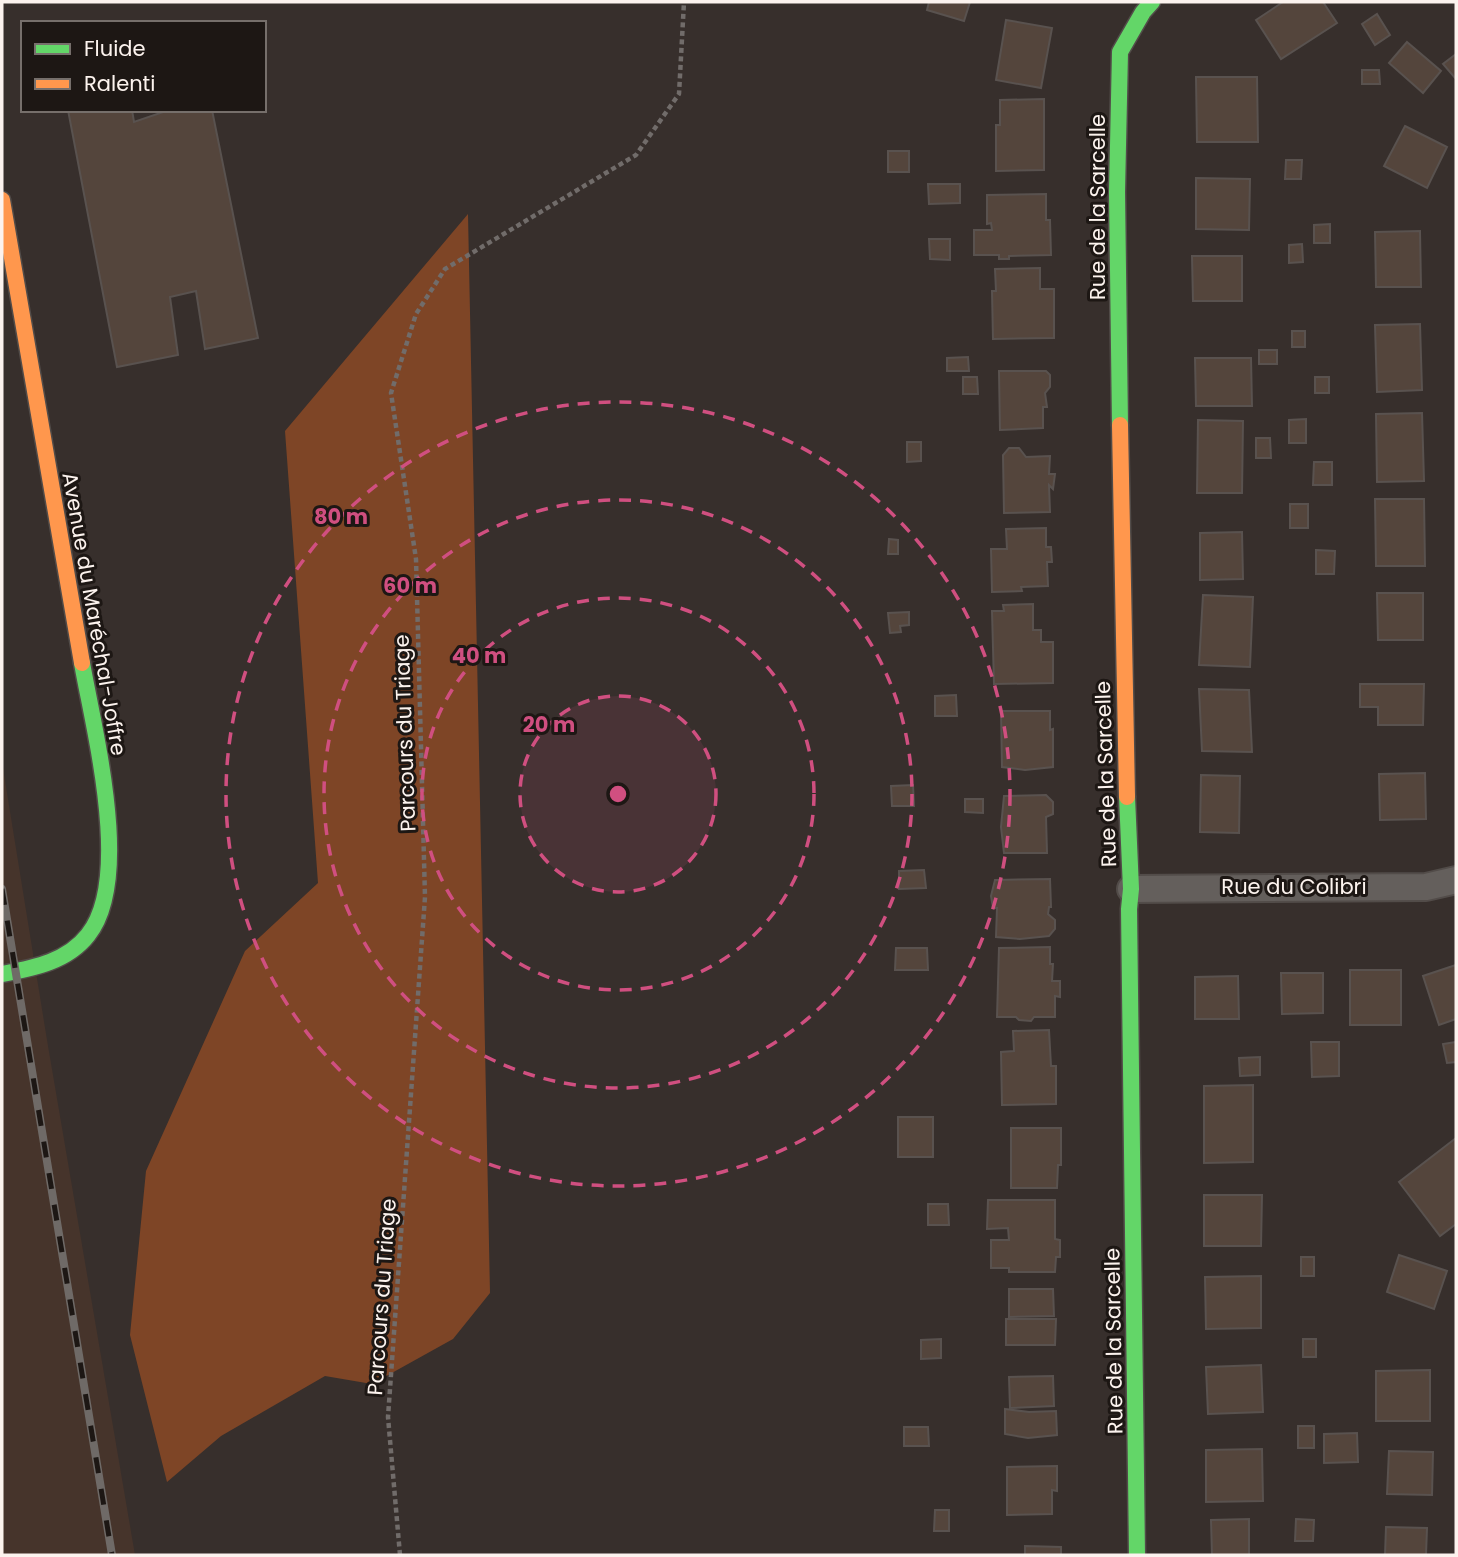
<svg xmlns="http://www.w3.org/2000/svg" width="1458" height="1557" viewBox="0 0 1458 1557" font-family="Poppins,sans-serif">
  <style>
    .built { fill: #46342b }
    .forest { fill: #7e4526 }
    .building { fill: #54453c; stroke: #59524f; stroke-width: 2 }
    .lines { fill: none; stroke-linecap: round; stroke-linejoin: round }
    .street-casing { stroke: #524c49; stroke-width: 30 }
    .fast-casing { stroke: #524c49; stroke-width: 19 }
    .slow-casing { stroke: #524c49; stroke-width: 19 }
    .path { stroke: #716c6a; stroke-width: 4.5; stroke-dasharray: 5 3.5; stroke-linecap: butt }
    .street { stroke: #645f5c; stroke-width: 26 }
    .fast { stroke: #63d668; stroke-width: 16 }
    .slow { stroke: #ff974d; stroke-width: 16 }
    .rail-casing { stroke: #6f6a67; stroke-width: 8 }
    .rail { stroke: #1d1714; stroke-width: 5; stroke-dasharray: 16; stroke-linecap: butt }
    .ring { fill: none; stroke: #d04f80; stroke-width: 3.5; stroke-dasharray: 12 9 }
    .labels { text-anchor: middle; stroke-width: 6; stroke-linejoin: round; paint-order: stroke }
    .street-label { font-size: 21px; fill: #fcf3ee; stroke: #1d1714 }
    .centre { fill: #d04f80; stroke: #1d1714; stroke-width: 3.5 }
    .ring-label { font-size: 21px; text-anchor: middle; font-weight: bold; fill: #d04f80; stroke: #1d1714; stroke-width: 6; stroke-linejoin: round; paint-order: stroke }
  </style>
  <rect width="100%" height="100%" fill="#372f2c"/>
  <!-- built -->
  <polygon class="built" points="2,762 47,1040 135,1555 2,1555"/>
  <!-- forest -->
  <polygon class="forest" points="468,214 490,1293 453,1339 372,1384 325,1376 221,1436 167,1482 130,1335 146,1171 245,951 318,883 285,431"/>
  <!-- building -->
  <g class="building">
    <polygon points="929,2 970,2 964,21 927,10"/>
    <polygon points="1283,2 1323,2 1337,23 1281,59 1256,20"/>
    <polygon points="1377,14 1390,35 1375,45 1362,24"/>
    <polygon points="1006,20 1052,28 1041,88 996,80"/>
    <polygon points="1407,42 1441,71 1423,93 1389,63"/>
    <polygon points="1456,54 1456,79 1443,64"/>
    <polygon points="1362,70 1379,70 1380,84 1362,84"/>
    <polygon points="1196,77 1257,77 1258,142 1197,142"/>
    <polygon points="1044,99 1044,170 996,171 996,125 1000,125 1000,100"/>
    <polygon points="68,110 132,110 134,122 169,110 212,110 258,338 205,349 196,291 170,297 178,355 117,367"/>
    <polygon points="1405,126 1447,147 1427,188 1384,166"/>
    <rect x="888" y="151" width="21" height="21"/>
    <polygon points="1286,160 1302,160 1301,179 1285,179"/>
    <polygon points="1196,178 1250,179 1249,230 1196,229"/>
    <polygon points="928,184 960,184 960,203 929,204"/>
    <polygon points="1046,194 1046,220 1050,220 1051,255 1009,256 1009,259 999,259 999,255 974,255 974,230 992,230 991,223 987,224 987,195"/>
    <polygon points="1330,224 1330,243 1314,243 1314,225"/>
    <polygon points="1420,231 1421,287 1376,287 1375,232"/>
    <polygon points="929,239 950,239 950,260 930,259"/>
    <polygon points="1302,244 1303,262 1289,263 1289,245"/>
    <polygon points="1192,256 1242,256 1242,301 1193,301"/>
    <polygon points="1040,268 1040,289 1054,289 1054,338 993,339 992,291 996,291 995,269"/>
    <polygon points="1420,324 1422,390 1377,392 1375,325"/>
    <rect x="1292" y="331" width="13" height="16"/>
    <rect x="1259" y="350" width="18" height="14"/>
    <polygon points="968,357 969,371 947,371 947,358"/>
    <polygon points="1195,358 1251,358 1252,406 1196,406"/>
    <polygon points="999,371 1046,371 1050,375 1050,387 1045,393 1047,407 1043,407 1043,428 1000,430"/>
    <polygon points="963,377 977,377 978,394 963,394"/>
    <rect x="1315" y="377" width="14" height="16"/>
    <polygon points="1422,413 1424,481 1377,482 1376,414"/>
    <polygon points="1306,419 1306,443 1289,443 1289,420"/>
    <polygon points="1198,420 1243,421 1242,493 1197,493"/>
    <polygon points="1256,438 1270,438 1271,458 1256,458"/>
    <polygon points="907,442 921,442 921,461 907,462"/>
    <polygon points="1009,448 1019,448 1026,457 1050,456 1049,474 1055,474 1053,489 1049,485 1050,512 1004,513 1003,455"/>
    <polygon points="1314,462 1332,462 1332,485 1313,485"/>
    <polygon points="1375,499 1424,499 1425,566 1376,566"/>
    <rect x="1290" y="504" width="18" height="24"/>
    <polygon points="1046,528 1046,547 1051,547 1052,562 1047,562 1048,586 1021,587 1022,591 992,592 991,549 1007,549 1006,529"/>
    <polygon points="1242,532 1243,579 1200,580 1200,533"/>
    <polygon points="889,539 898,540 898,554 888,554"/>
    <polygon points="1316,550 1335,551 1334,574 1316,574"/>
    <polygon points="1377,593 1423,593 1423,640 1378,640"/>
    <polygon points="1203,595 1253,597 1250,667 1199,665"/>
    <polygon points="1033,604 1033,630 1041,630 1041,642 1053,642 1053,683 994,684 992,611 1004,611 1003,605"/>
    <polygon points="909,612 909,625 900,626 901,632 890,633 888,613"/>
    <polygon points="1360,684 1424,684 1423,725 1378,725 1378,707 1360,707"/>
    <polygon points="1199,689 1249,690 1252,752 1202,751"/>
    <polygon points="956,695 957,716 935,716 935,696"/>
    <polygon points="1001,711 1050,711 1050,730 1053,729 1053,767 1025,770 1002,767"/>
    <polygon points="1425,773 1426,819 1380,820 1379,774"/>
    <polygon points="1201,775 1240,776 1239,833 1200,832"/>
    <polygon points="913,785 914,806 892,806 891,786"/>
    <polygon points="1046,795 1053,802 1053,814 1046,817 1047,853 1004,853 1001,827 1004,796"/>
    <polygon points="965,799 983,799 983,813 965,812"/>
    <polygon points="924,870 926,888 899,889 899,871"/>
    <polygon points="1050,879 1051,907 1049,907 1048,914 1055,920 1055,929 1049,936 1020,939 996,937 997,908 993,908 991,896 995,880"/>
    <polygon points="1050,947 1050,964 1053,964 1052,981 1060,981 1060,997 1055,996 1055,1017 1034,1017 1031,1021 1019,1020 1016,1017 997,1017 999,948"/>
    <polygon points="896,948 927,948 928,970 895,970"/>
    <polygon points="1456,965 1456,1019 1439,1025 1423,976"/>
    <rect x="1350" y="970" width="51" height="55"/>
    <polygon points="1281,973 1323,973 1323,1013 1282,1014"/>
    <polygon points="1238,976 1239,1019 1195,1019 1195,977"/>
    <polygon points="1049,1030 1051,1066 1056,1066 1056,1104 1002,1105 1001,1052 1014,1051 1013,1031"/>
    <polygon points="1311,1042 1339,1042 1339,1076 1312,1077"/>
    <polygon points="1456,1042 1456,1062 1447,1063 1443,1044"/>
    <polygon points="1260,1057 1260,1075 1240,1076 1239,1058"/>
    <polygon points="1253,1085 1253,1162 1204,1163 1204,1086"/>
    <rect x="898" y="1117" width="35" height="40"/>
    <polygon points="1011,1128 1061,1128 1061,1165 1058,1165 1057,1188 1011,1188"/>
    <polygon points="1456,1138 1456,1224 1440,1236 1399,1182"/>
    <polygon points="1204,1195 1262,1195 1261,1246 1204,1246"/>
    <polygon points="988,1200 1055,1200 1055,1239 1060,1240 1060,1257 1056,1257 1055,1272 1009,1272 1009,1268 991,1268 991,1240 1009,1240 1008,1228 987,1229"/>
    <polygon points="928,1204 948,1204 949,1225 928,1225"/>
    <polygon points="1399,1255 1447,1271 1434,1309 1387,1292"/>
    <rect x="1301" y="1257" width="13" height="19"/>
    <polygon points="1261,1276 1261,1328 1206,1329 1205,1277"/>
    <polygon points="1009,1289 1053,1289 1054,1316 1009,1317"/>
    <polygon points="1006,1319 1056,1319 1055,1345 1006,1345"/>
    <polygon points="941,1339 941,1358 921,1359 921,1340"/>
    <rect x="1303" y="1339" width="13" height="18"/>
    <polygon points="1261,1365 1263,1412 1208,1414 1206,1367"/>
    <polygon points="1430,1370 1430,1421 1376,1421 1376,1371"/>
    <polygon points="1053,1376 1054,1406 1010,1408 1009,1377"/>
    <polygon points="1005,1409 1029,1412 1056,1411 1057,1435 1028,1438 1005,1434"/>
    <rect x="1298" y="1426" width="16" height="22"/>
    <polygon points="904,1427 928,1427 929,1446 904,1446"/>
    <polygon points="1357,1433 1358,1462 1324,1463 1324,1434"/>
    <polygon points="1262,1449 1263,1501 1206,1502 1206,1450"/>
    <polygon points="1389,1451 1433,1452 1432,1495 1387,1494"/>
    <polygon points="1057,1466 1057,1491 1052,1490 1052,1514 1007,1515 1007,1467"/>
    <polygon points="935,1510 949,1510 949,1531 934,1531"/>
    <polygon points="1249,1519 1249,1555 1212,1555 1211,1520"/>
    <polygon points="1296,1519 1314,1520 1313,1541 1295,1541"/>
    <polygon points="1386,1527 1427,1528 1426,1555 1385,1555"/>
    <polygon points="1025,1546 1061,1547 1061,1555 1025,1555"/>
  </g>
  <g class="lines">
    <!-- street casing -->
    <g class="street-casing">
      <polyline id="street" points="1131,889 1426,887 1456,880"/>
    </g>
    <!-- fast casing -->
    <g class="fast-casing">
      <g id="fast">
        <polyline points="1120,425 1117,192 1120,52 1143,12 1152,2"/>
        <polyline points="1127,797 1131,889 1129,909 1137,1555"/>
        <path d="M2,974C33,968 67,962 88,935C133,879 94,731 82,663"/>
      </g>
    </g>
    <!-- slow casing -->
    <g class="slow-casing">
      <g id="slow">
        <polyline points="2,200 82,663"/>
        <polyline points="1120,425 1127,797"/>
      </g>
    </g>
    <!-- path -->
    <polyline class="path" points="400,1555 388,1417 425,897 416,559 391,393 416,314 445,269 636,155 679,94 684,2"/>
    <!-- street -->
    <use href="#street" class="street"/>
    <!-- fast -->
    <use href="#fast" class="fast"/>
    <!-- slow -->
    <use href="#slow" class="slow"/>
    <!-- rail casing -->
    <g class="rail-casing">
      <polyline id="rail" points="2,889 112,1555"/>
    </g>
    <!-- rail -->
    <use href="#rail" class="rail"/>
  </g>
  <!-- distance rings -->
  <circle cx="618" cy="794" r="98" fill="#d04f80" fill-opacity=".12"/>
  <g class="ring">
    <circle cx="618" cy="794" r="98"/>
    <circle cx="618" cy="794" r="196"/>
    <circle cx="618" cy="794" r="294"/>
    <circle cx="618" cy="794" r="392"/>
  </g>
  <g class="labels">
    <!-- street labels -->
    <g class="street-label">
      <text transform="translate(1098 207) rotate(-90)" y="7">Rue de la Sarcelle</text>
      <text transform="translate(94 614) rotate(80)" y="7">Avenue du Maréchal-Joffre</text>
      <text transform="translate(405 733) rotate(-92)" y="7">Parcours du Triage</text>
      <text transform="translate(1106 774) rotate(-92)" y="7">Rue de la Sarcelle</text>
      <text x="1294" y="894">Rue du Colibri</text>
      <text transform="translate(382 1297) rotate(-86)" y="7">Parcours du Triage</text>
      <text transform="translate(1114 1341) rotate(-91)" y="7">Rue de la Sarcelle</text>
    </g>
  </g>
  <circle cx="618" cy="794" r="10" class="centre"/>
  <g class="ring-label">
    <text x="341" y="524">80 m</text>
    <text x="410" y="593">60 m</text>
    <text x="479" y="663">40 m</text>
    <text x="549" y="732">20 m</text>
  </g>
  <!-- border -->
  <rect width="1458" height="1557" fill="none" stroke="#fcf3ee" stroke-width="7"/>
  <!-- legend -->
  <rect x="21" y="21" width="245" height="91" fill="#1d1714" stroke="#766f6b" stroke-width="2"/>
  <rect x="35" y="44" width="35" height="10" fill="#63d668" stroke="#766f6b" stroke-width="2"/>
  <text x="84" y="56" font-size="21" fill="#fcf3ee">Fluide</text>
  <rect x="35" y="79" width="35" height="10" fill="#ff974d" stroke="#766f6b" stroke-width="2"/>
  <text x="84" y="91" font-size="21" fill="#fcf3ee">Ralenti</text>
</svg>
